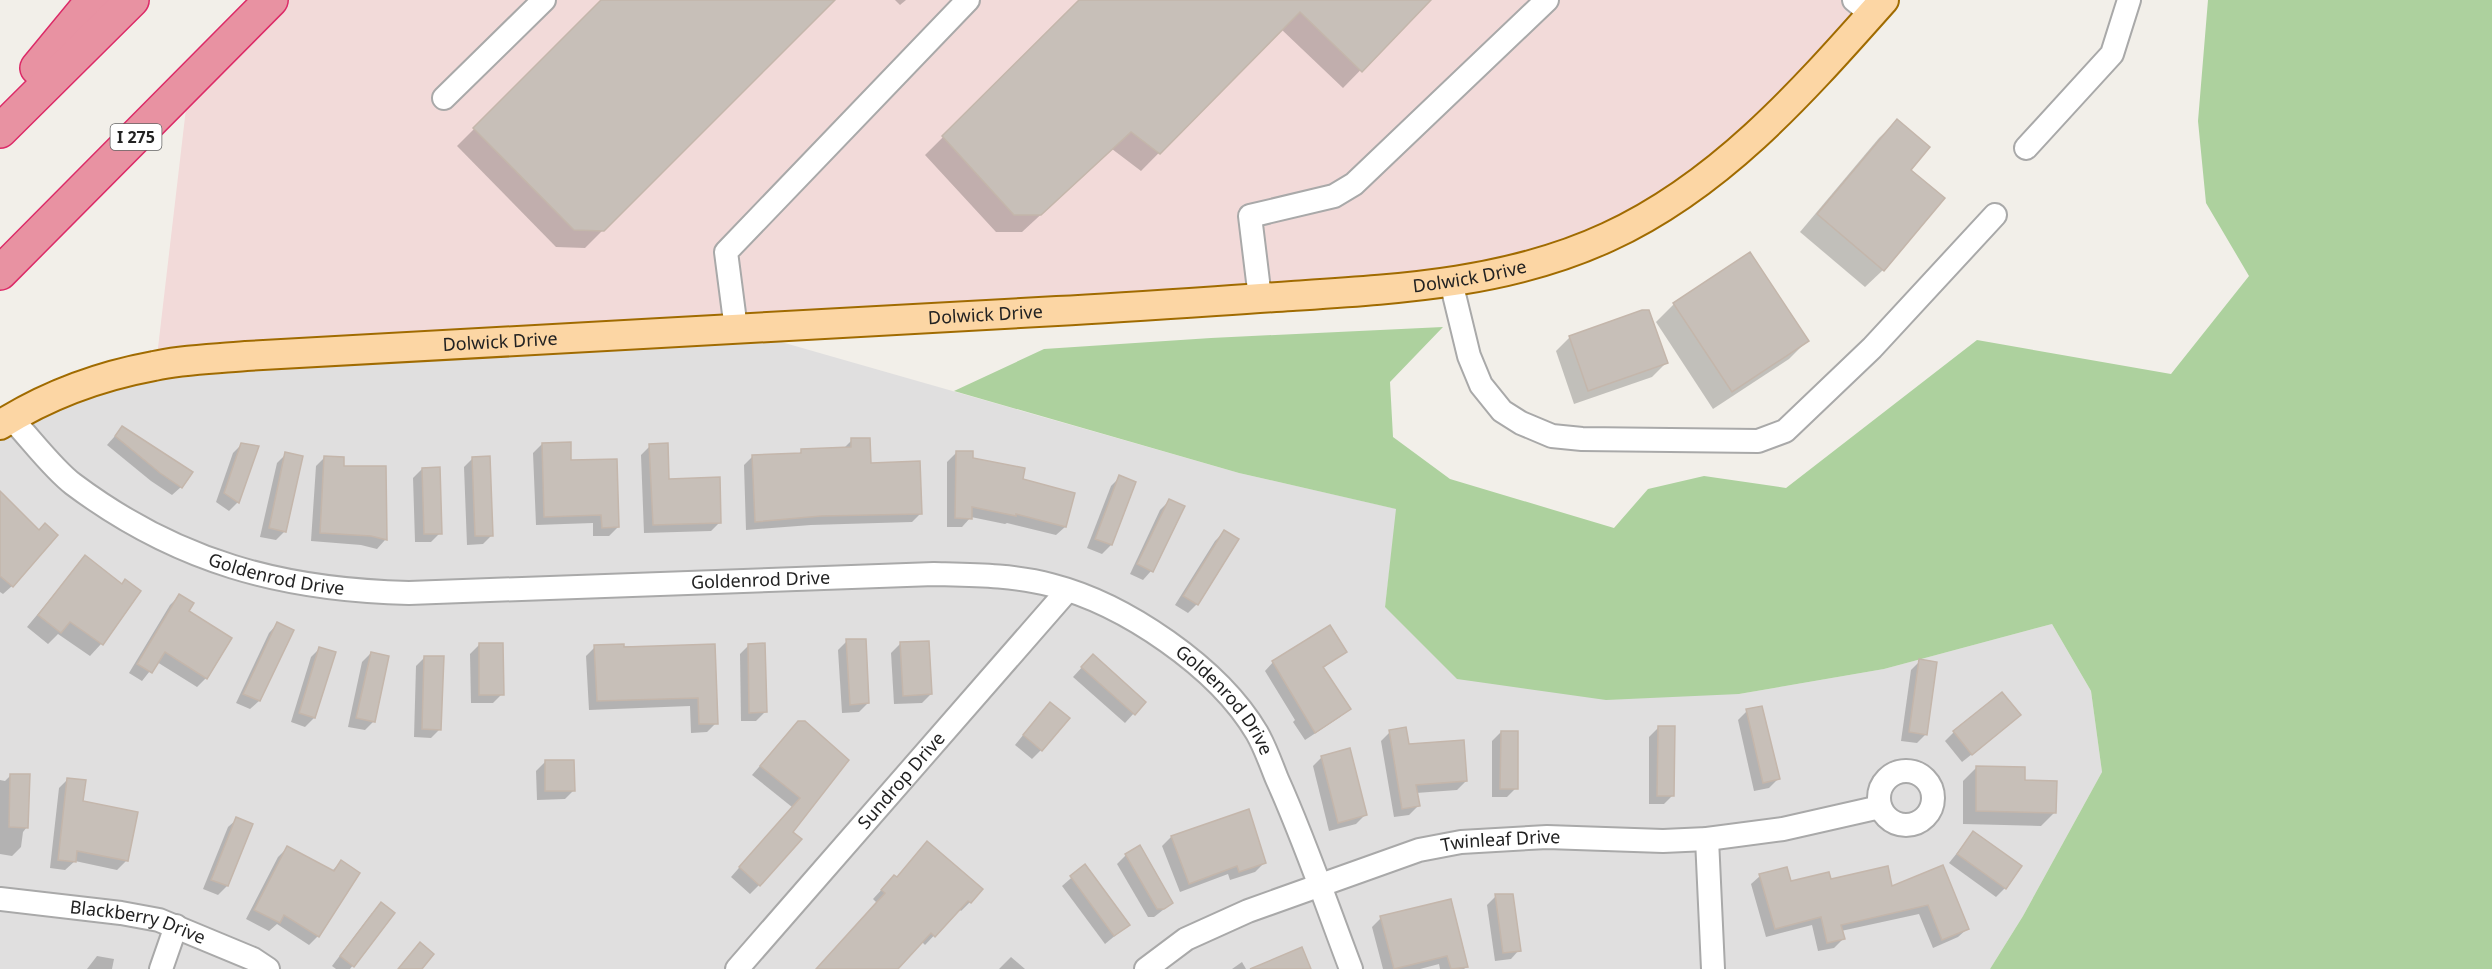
<svg xmlns="http://www.w3.org/2000/svg" width="2492" height="969" viewBox="0 0 2492 969" font-family="'Noto Sans',sans-serif">
  <style>
    .residential { fill: #e0dfdf }
    .commercial { fill: #f2dad9 }
    .forest { fill: #add19e }
    .shadow { fill: #0003 }
    .building { fill: #c7bfb8; stroke: #c4b6ab; stroke-width: 1.5 }
    .lines { fill: none; stroke-linecap: round; stroke-linejoin: round }
    .minor-casing { stroke: #a9a9a9; stroke-width: 26 }
    .major-casing { stroke: #a06b00; stroke-width: 32 }
    .highway-casing { stroke: #dc2a67; stroke-width: 36 }
    .minor { stroke: #fff; stroke-width: 22 }
    .major { stroke: #fcd6a4; stroke-width: 28 }
    .highway { stroke: #e892a2; stroke-width: 33 }
    .labels { text-anchor: middle; stroke-width: 5; stroke-linejoin: round; paint-order: stroke }
    .shield { fill: #fff; stroke: #646464; stroke-width: 1.5 }
    .shield-label { font-size: 16px; font-weight: bold; fill: #222 }
    .street-label { font-size: 18px; fill: #222; stroke: #fff }
  </style>
  <rect width="100%" height="100%" fill="#f2efe9"/>
  <!-- residential -->
  <polygon class="residential" points="736,329 1239,473 1397,509 1385,607 1739,694 1884,669 2052,624 2091,691 2102,772 2023,916 1990,969 0,969 0,425 102,378"/>
  <!-- commercial -->
  <polygon class="commercial" points="271,0 1884,0 1714,173 1533,265 156,365 189,83"/>
  <!-- forest -->
  <polygon class="forest" points="2208,0 2492,0 2492,969 1990,969 2023,916 2102,772 2091,691 2052,624 1884,669 1739,694 1606,700 1457,679 1385,607 1396,509 1239,473 954,391 1044,349 1211,338 1443,327 1390,382 1393,437 1450,479 1614,528 1648,489 1704,476 1786,488 1977,340 2171,374 2249,276 2206,203 2198,121"/>
  <!-- shadow -->
  <g class="shadow">
    <polygon points="603,0 833,0 585,248 556,247 457,146"/>
    <polygon points="895,0 906,0 900,5"/>
    <polygon points="1081,0 1429,0 1343,88 1281,29 1141,171 1112,149 1022,232 996,232 925,155"/>
    <polygon points="1897,121 1909,170 1883,270 1865,287 1800,232 1879,138"/>
    <polygon points="1674,304 1807,341 1789,359 1713,409 1656,322"/>
    <polygon points="1570,337 1666,363 1652,377 1574,404 1556,351"/>
    <polygon points="122,428 181,487 172,495 151,481 107,445"/>
    <polygon points="852,440 869,464 921,513 912,522 811,525 746,530 744,465 753,456 798,454 802,451 843,449"/>
    <polygon points="242,444 238,502 229,511 216,502 233,453"/>
    <polygon points="542,444 570,462 618,527 609,536 593,536 593,523 536,525 533,453"/>
    <polygon points="650,446 668,480 720,522 711,531 644,533 641,455"/>
    <polygon points="956,453 1021,480 1065,527 1056,535 1007,523 1005,524 971,517 962,527 947,527 947,462"/>
    <polygon points="286,454 285,531 276,540 260,537 277,463"/>
    <polygon points="325,457 342,468 385,468 385,540 377,549 361,545 311,541 316,466"/>
    <polygon points="473,458 492,535 483,544 467,545 464,467"/>
    <polygon points="422,469 440,533 431,542 415,542 413,478"/>
    <polygon points="1120,477 1134,483 1111,545 1102,554 1087,548 1111,486"/>
    <polygon points="0,498 12,586 3,594 0,592"/>
    <polygon points="1169,501 1151,571 1143,580 1130,574 1160,510"/>
    <polygon points="1224,532 1237,540 1197,604 1188,613 1175,605 1215,541"/>
    <polygon points="85,557 121,585 139,591 101,644 90,656 58,634 48,644 27,627"/>
    <polygon points="179,596 187,612 206,678 197,687 157,662 142,681 129,673 170,605"/>
    <polygon points="277,624 292,631 259,701 250,709 236,703 269,633"/>
    <polygon points="847,641 868,703 859,712 842,713 838,650"/>
    <polygon points="900,644 931,694 922,703 894,704 891,653"/>
    <polygon points="479,645 502,694 493,703 471,703 470,654"/>
    <polygon points="713,645 716,723 707,732 691,733 690,706 589,710 586,656 595,647"/>
    <polygon points="749,645 765,712 756,721 741,721 740,654"/>
    <polygon points="320,648 314,718 305,727 291,722 311,657"/>
    <polygon points="1345,652 1322,669 1349,709 1340,717 1305,740 1293,722 1295,720 1265,671 1273,662"/>
    <polygon points="371,653 374,721 365,730 348,727 362,662"/>
    <polygon points="425,657 440,729 431,738 414,737 416,666"/>
    <polygon points="1920,661 1926,734 1917,743 1901,741 1911,670"/>
    <polygon points="1084,665 1144,702 1125,723 1073,677"/>
    <polygon points="1747,711 1778,779 1769,788 1754,791 1738,720"/>
    <polygon points="1041,713 1041,750 1032,759 1015,745"/>
    <polygon points="798,722 847,760 791,832 759,885 750,894 731,877 792,807 752,775"/>
    <polygon points="2010,724 1962,762 1945,741 1954,732"/>
    <polygon points="1658,728 1673,795 1664,804 1649,804 1649,737"/>
    <polygon points="1390,732 1408,746 1466,781 1457,790 1416,793 1418,806 1409,815 1394,817 1381,741"/>
    <polygon points="1501,732 1516,788 1507,797 1492,797 1492,741"/>
    <polygon points="1322,757 1365,815 1356,824 1329,831 1313,766"/>
    <polygon points="545,762 574,790 565,799 537,800 536,771"/>
    <polygon points="1977,767 2024,782 2055,812 2041,826 1963,824 1963,781"/>
    <polygon points="11,775 27,827 23,832 21,847 12,856 0,854 0,780 5,781"/>
    <polygon points="68,779 81,802 136,813 126,861 117,870 75,861 65,870 50,868 59,788"/>
    <polygon points="1248,811 1264,863 1255,872 1230,880 1228,874 1180,892 1162,846 1171,837"/>
    <polygon points="237,819 251,825 227,886 218,895 203,889 228,827"/>
    <polygon points="1973,833 2005,888 1996,897 1949,863"/>
    <polygon points="287,848 332,871 341,862 318,936 309,945 277,924 269,931 246,919 278,857"/>
    <polygon points="918,852 970,902 961,911 959,909 925,945 921,941 896,969 817,969 877,903 873,899 885,886 896,878"/>
    <polygon points="1126,855 1172,903 1154,917 1148,917 1117,864"/>
    <polygon points="1085,866 1128,925 1105,944 1062,886"/>
    <polygon points="1942,867 1967,929 1958,937 1933,948 1919,914 1841,931 1843,939 1834,948 1818,951 1812,925 1766,937 1751,884 1760,876 1790,882 1829,880 1891,888"/>
    <polygon points="1496,896 1519,950 1511,959 1495,961 1487,905"/>
    <polygon points="372,913 393,914 350,969 336,969 332,966"/>
    <polygon points="1381,918 1467,966 1464,969 1440,969 1439,964 1420,969 1383,969 1372,927"/>
    <polygon points="97,956 114,959 112,969 87,969"/>
    <polygon points="1011,957 1025,969 999,969"/>
    <polygon points="1242,962 1246,969 1232,969"/>
  </g>
  <!-- building -->
  <g class="building">
    <polygon points="601,0 835,0 604,231 574,230 473,128"/>
    <polygon points="1079,0 1431,0 1362,72 1300,12 1160,154 1131,132 1041,215 1014,215 942,136"/>
    <polygon points="1897,119 1930,147 1911,170 1945,198 1884,271 1817,214"/>
    <polygon points="1750,252 1809,341 1732,392 1673,303"/>
    <polygon points="1642,310 1649,310 1668,363 1588,391 1569,336"/>
    <polygon points="122,426 193,472 182,488 160,473 115,436"/>
    <polygon points="851,438 870,438 871,463 920,461 922,514 821,516 755,522 752,455 801,453 801,449 851,447"/>
    <polygon points="571,442 571,460 617,459 619,527 602,528 601,515 544,517 542,443"/>
    <polygon points="241,443 259,446 239,503 224,493"/>
    <polygon points="668,443 669,479 720,477 721,523 653,525 649,444"/>
    <polygon points="956,451 973,451 973,458 1025,468 1023,479 1075,493 1066,527 1016,514 1016,516 972,507 972,519 955,518"/>
    <polygon points="285,452 303,456 286,532 269,528"/>
    <polygon points="324,456 344,457 344,466 386,466 387,540 371,536 320,533"/>
    <polygon points="490,456 493,536 475,536 472,457"/>
    <polygon points="440,467 442,534 424,534 422,468"/>
    <polygon points="1119,475 1136,482 1112,545 1095,539"/>
    <polygon points="0,491 39,530 45,523 58,535 13,587 0,576"/>
    <polygon points="1169,499 1185,506 1153,572 1137,564"/>
    <polygon points="1224,530 1239,539 1198,605 1183,596"/>
    <polygon points="85,555 122,584 125,579 141,591 103,645 70,622 61,633 38,615"/>
    <polygon points="179,594 194,603 189,611 232,638 207,679 165,652 152,673 137,664"/>
    <polygon points="277,622 294,630 260,701 243,694"/>
    <polygon points="1330,625 1347,652 1323,667 1351,709 1315,733 1272,661"/>
    <polygon points="846,639 866,639 869,703 850,705"/>
    <polygon points="929,641 932,694 903,696 900,642"/>
    <polygon points="479,643 503,643 504,695 479,695"/>
    <polygon points="765,643 767,712 749,713 748,644"/>
    <polygon points="624,644 624,647 715,644 718,724 699,724 698,698 597,701 594,645"/>
    <polygon points="319,647 336,652 315,718 299,713"/>
    <polygon points="371,652 389,656 375,722 356,718"/>
    <polygon points="1093,654 1146,702 1135,715 1081,667"/>
    <polygon points="424,656 444,656 441,730 422,729"/>
    <polygon points="1919,659 1937,662 1927,735 1909,732"/>
    <polygon points="2002,692 2021,715 1972,755 1953,731"/>
    <polygon points="1050,702 1070,718 1042,751 1023,735"/>
    <polygon points="1762,706 1780,779 1763,783 1746,709"/>
    <polygon points="798,721 805,721 849,760 793,832 802,839 760,886 739,867 800,798 760,766"/>
    <polygon points="1658,726 1675,726 1674,796 1657,796"/>
    <polygon points="1406,727 1409,744 1464,740 1467,781 1416,785 1420,806 1402,809 1389,730"/>
    <polygon points="1501,731 1518,731 1518,789 1500,789"/>
    <polygon points="1350,748 1367,815 1338,823 1321,756"/>
    <polygon points="545,760 574,760 575,791 545,791"/>
    <polygon points="1976,766 2025,767 2025,780 2057,781 2056,813 1976,811"/>
    <polygon points="10,774 30,774 28,828 9,827"/>
    <polygon points="67,778 86,780 83,801 138,812 128,861 77,851 76,862 58,860"/>
    <polygon points="1249,809 1266,863 1239,872 1237,866 1189,884 1171,836"/>
    <polygon points="236,817 253,824 228,886 211,880"/>
    <polygon points="1973,831 2022,866 2006,889 1957,854"/>
    <polygon points="927,841 983,889 971,903 968,901 935,937 931,933 898,969 816,969 885,893 881,890 894,875 897,877"/>
    <polygon points="1140,845 1173,903 1164,909 1157,909 1125,854"/>
    <polygon points="287,846 334,871 341,860 360,873 319,937 284,915 280,923 254,910"/>
    <polygon points="1085,864 1130,925 1114,936 1070,876"/>
    <polygon points="1943,865 1969,929 1942,940 1928,905 1841,925 1845,939 1827,943 1821,917 1775,929 1759,874 1787,867 1791,881 1829,872 1831,879 1888,866 1892,886"/>
    <polygon points="1495,894 1513,894 1521,951 1503,953"/>
    <polygon points="1451,899 1468,967 1451,969 1447,956 1394,969 1380,916"/>
    <polygon points="381,902 395,913 354,967 340,956"/>
    <polygon points="420,942 434,954 422,969 398,969"/>
    <polygon points="1302,947 1311,969 1250,969"/>
  </g>
  <g class="lines">
    <!-- minor casing -->
    <g class="minor-casing">
      <g id="minor">
        <polyline points="1854,0 1871,14"/>
        <polyline points="444,98 544,0"/>
        <polyline points="2026,148 2112,54 2129,0"/>
        <polyline points="1451,282 1469,356 1481,385 1502,411 1521,423 1552,436 1582,439 1758,441 1785,431 1872,348 1995,215"/>
        <polyline points="1260,298 1250,216 1334,196 1354,184 1547,0"/>
        <polyline points="736,329 726,252 968,0"/>
        <path id="s1" d="M11,418C30,438 53,469 73,484C177,562 282,590 409,593L934,574C973,575 1014,575 1051,585C1125,604 1218,667 1257,733C1265,747 1271,764 1277,779C1305,841 1327,906 1351,969"/>
        <circle cx="1906" cy="798" r="27"/>
        <polyline points="1707,839 1713,969"/>
        <path id="s2" d="M0,899L121,913L159,920L253,959L268,969"/>
        <polyline points="161,969 176,926"/>
        <path id="s3" d="M737,969L1067,591"/>
        <path id="s4" d="M1146,969L1186,939L1248,911L1419,850L1461,842L1547,837L1663,841L1707,839L1783,829L1880,807"/>
      </g>
    </g>
    <!-- major casing -->
    <g class="major-casing">
      <g id="major">
        <path id="s5" d="M0,425C46,396 100,376 154,366C184,359 216,359 246,356C516,341 787,326 1057,311C1135,307 1214,301 1292,296C1400,289 1509,283 1608,237C1721,185 1803,91 1884,0"/>
      </g>
    </g>
    <!-- highway casing -->
    <g class="highway-casing">
      <g id="highway">
        <polyline points="37,68 93,0"/>
        <polyline points="0,131 132,0"/>
        <polyline points="0,273 271,0"/>
      </g>
    </g>
    <!-- minor -->
    <use href="#minor" class="minor"/>
    <!-- major -->
    <use href="#major" class="major"/>
    <!-- highway -->
    <use href="#highway" class="highway"/>
  </g>
  <g class="labels">
    <!-- shield labels -->
    <rect class="shield" x="110.5" y="124" width="51" height="26" rx="4.5"/>
    <g class="shield-label">
      <text x="136" y="143">I 275</text>
    </g>
    <!-- street labels -->
    <g class="street-label">
      <text dy="6" stroke="none"><textPath href="#s5" startOffset="1485">Dolwick Drive</textPath></text>
      <text dy="6" stroke="none"><textPath href="#s5" startOffset="999">Dolwick Drive</textPath></text>
      <text dy="6" stroke="none"><textPath href="#s5" startOffset="513">Dolwick Drive</textPath></text>
      <text dy="6" stroke="none"><textPath href="#s1" startOffset="316">Goldenrod Drive</textPath></text>
      <text dy="6" stroke="none"><textPath href="#s1" startOffset="802">Goldenrod Drive</textPath></text>
      <text dy="6" stroke="none"><textPath href="#s1" startOffset="1306">Goldenrod Drive</textPath></text>
      <text dy="6" stroke="none"><textPath href="#s3" startOffset="250">Sundrop Drive</textPath></text>
      <text dy="6" stroke="none"><textPath href="#s4" startOffset="382">Twinleaf Drive</textPath></text>
      <text dy="6" stroke="none"><textPath href="#s2" startOffset="140">Blackberry Drive</textPath></text>
    </g>
  </g>
</svg>
